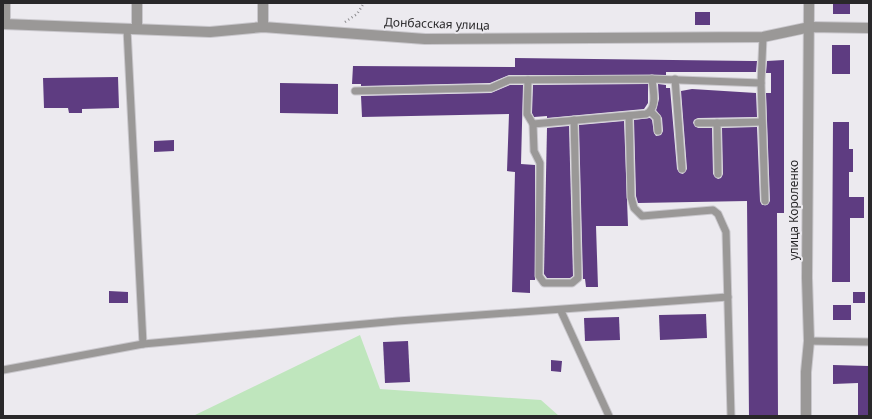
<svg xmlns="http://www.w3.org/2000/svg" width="872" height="419" viewBox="0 0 872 419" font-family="'Noto Sans',sans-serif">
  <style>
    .green { fill: #bfe6bd }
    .building { fill: #5e3c81 }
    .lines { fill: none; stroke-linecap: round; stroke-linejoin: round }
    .service-casing { stroke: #c9c7cc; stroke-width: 9 }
    .minor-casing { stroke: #c9c7cc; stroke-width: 12 }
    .path { stroke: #8c8b8e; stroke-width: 2.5; stroke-dasharray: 1 3; stroke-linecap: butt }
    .service { stroke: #9a9897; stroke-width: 7 }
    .minor { stroke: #9a9897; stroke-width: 10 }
    .labels { text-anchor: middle; stroke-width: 4; stroke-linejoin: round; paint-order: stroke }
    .street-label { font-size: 12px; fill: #29282a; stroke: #eceaef }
  </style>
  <rect width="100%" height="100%" fill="#eceaef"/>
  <!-- green -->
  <polygon class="green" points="360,335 380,389 541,400 559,416 193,416"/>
  <!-- building -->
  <g class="building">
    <rect x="833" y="3" width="17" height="11"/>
    <rect x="695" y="12" width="15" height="13"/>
    <rect x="832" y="45" width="18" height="29"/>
    <polygon points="515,58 752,61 757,61 756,72 666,72 666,75 509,75 490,83 361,86 361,84 352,84 353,66 515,67"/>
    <polygon points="784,60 784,213 777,213 778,416 749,416 747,201 638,203 636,196 634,120 650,118 652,120 654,133 656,136 661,135 663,131 662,118 656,110 659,99 658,84 666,85 666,88 670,88 677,169 680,173 683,174 687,169 681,91 692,89 756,93 757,117 698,118 694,120 693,123 698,128 712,128 713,174 718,179 721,178 723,174 722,128 757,127 760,201 762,205 767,205 770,201 766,93 771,93 771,73 766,73 767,61"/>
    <polygon points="118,77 119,108 82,109 82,113 69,113 68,108 44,108 43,78"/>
    <polygon points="280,83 338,84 338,114 280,113"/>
    <polygon points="648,84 648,103 644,109 547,118 547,116 534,117 532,113 533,85"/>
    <polygon points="510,85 523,85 521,164 535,165 535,280 530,280 530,293 512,292 515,172 507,171 509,114 362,117 361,96 491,93"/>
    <polygon points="624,121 628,226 596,226 598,287 586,287 585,279 583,279 579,125"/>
    <polygon points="833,122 849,122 849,149 853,149 853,172 849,172 849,197 864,197 864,218 850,218 850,282 832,282"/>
    <polygon points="569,126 573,276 570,278 547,278 544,274 547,128"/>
    <polygon points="174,140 174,151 154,152 154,141"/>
    <polygon points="109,291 128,292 128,303 109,303"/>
    <rect x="853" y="292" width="12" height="11"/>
    <rect x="833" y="305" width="18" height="15"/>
    <polygon points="706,314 707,338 660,340 659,315"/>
    <polygon points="619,317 620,340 585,341 584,318"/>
    <polygon points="408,341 410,382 385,383 383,342"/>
    <polygon points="551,360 562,361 561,372 551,371"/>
    <polygon points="833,365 869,366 868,415 858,415 858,383 833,384"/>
  </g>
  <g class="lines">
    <!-- service casing -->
    <g class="service-casing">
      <g id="service">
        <polyline points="127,29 143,344"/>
        <polyline points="763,37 761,83 765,201"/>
        <polyline points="675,79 682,169"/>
        <polyline points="528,80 527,114 533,124 534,151 540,163 539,276 544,283 572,283 578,278 574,120"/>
        <polyline points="355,91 491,88 509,80 652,79 761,83"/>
        <polyline points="651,112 657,118 658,131"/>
        <polyline points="629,116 631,197 634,208 642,216 713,210 718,214 726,232 731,416"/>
        <polyline points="698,123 717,123"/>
        <path d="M533,124L646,114C658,109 653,90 652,79"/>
        <polyline points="718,174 717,123 761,122"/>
        <polyline points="561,311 609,416"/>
        <polyline points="809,341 869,342"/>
        <polyline points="3,370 143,344 398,321 728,297"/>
      </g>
    </g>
    <!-- minor casing -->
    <g class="minor-casing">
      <g id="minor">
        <polyline points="5,3 5,24"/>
        <polyline points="137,3 137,28"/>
        <polyline points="3,24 210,32 263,27 425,39 763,37 810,27 869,28"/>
        <polyline points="263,27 263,3"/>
        <polyline points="806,416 806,372 809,341 807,278 809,3"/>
      </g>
    </g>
    <!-- path -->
    <polyline class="path" points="345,22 357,14 364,3"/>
    <!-- service -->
    <use href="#service" class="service"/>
    <!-- minor -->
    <use href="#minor" class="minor"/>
  </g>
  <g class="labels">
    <!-- street labels -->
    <g class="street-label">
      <text transform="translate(437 24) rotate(2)" y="4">Донбасская улица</text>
      <text transform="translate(794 210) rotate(-90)" y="4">улица Короленко</text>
    </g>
  </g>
  <!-- border -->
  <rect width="872" height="419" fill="none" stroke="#29282a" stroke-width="8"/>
</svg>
